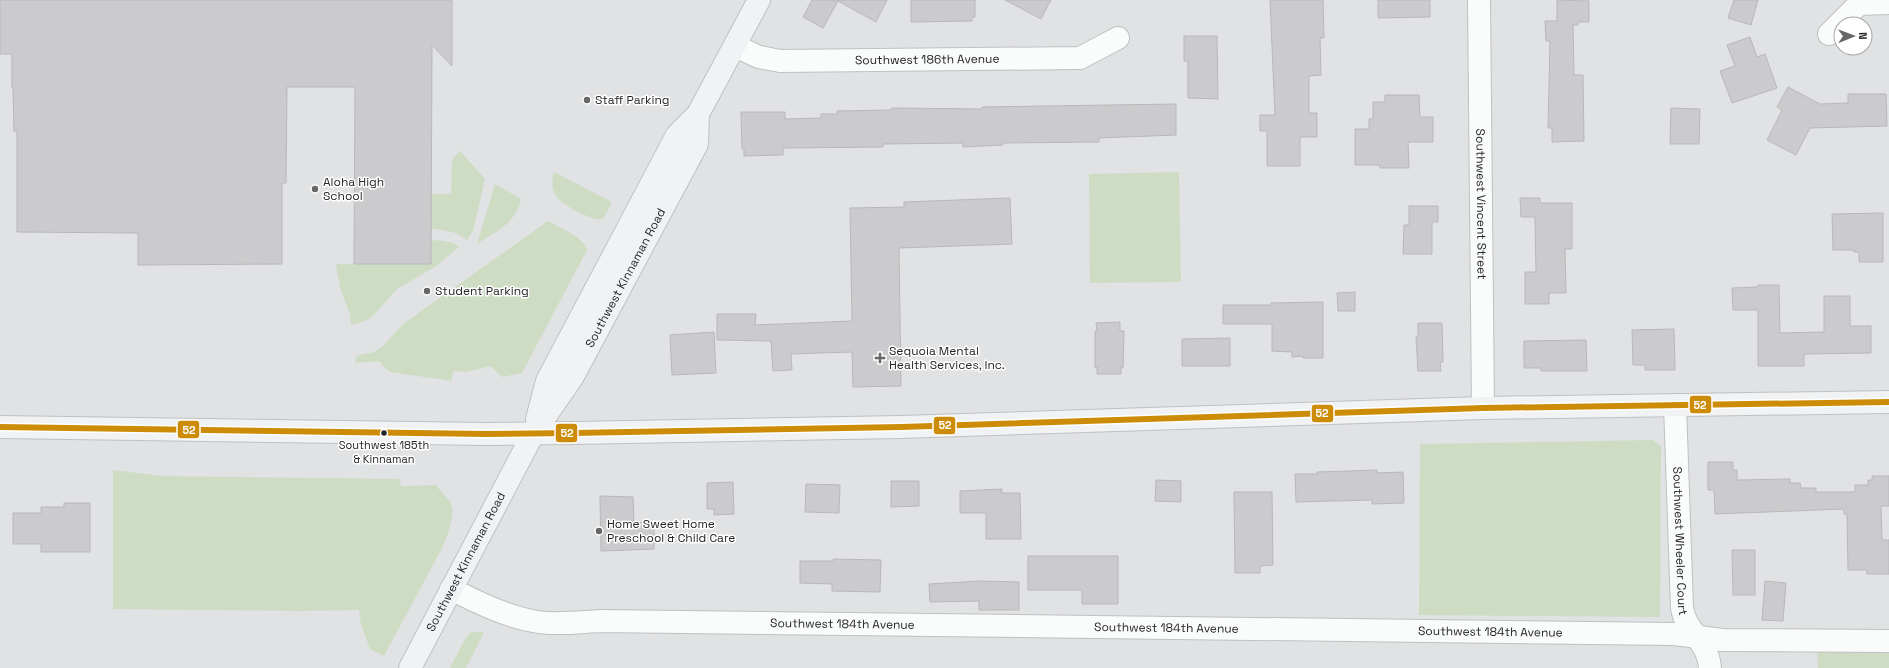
<svg xmlns="http://www.w3.org/2000/svg" width="1889" height="668" viewBox="0 0 1889 668" font-family="'Space Grotesk',sans-serif">
  <style>
    .green { fill: #cfdcc4 }
    .building { fill: #cbcbcd; stroke: #b8b8ba }
    .lines { fill: none; stroke-linecap: round; stroke-linejoin: round }
    .street-casing { stroke: #bfc0c2; stroke-width: 24 }
    .secondary-casing { stroke: #bfc0c2; stroke-width: 24 }
    .street { stroke: #fafbfb; stroke-width: 22 }
    .secondary { stroke: #f0f2f4; stroke-width: 22 }
    .bus-1-casing { stroke: #fff; stroke-width: 9 }
    .bus-1 { stroke: #cd8c08; stroke-width: 6 }
    .poi-dot { fill: #666768; stroke: #fff; stroke-width: 1.5 }
    .bus-dot { fill: #242526; stroke: #fff; stroke-width: 1.5 }
    .labels { text-anchor: middle; stroke-width: 3; stroke-linejoin: round; paint-order: stroke }
    .bus-label { font-size: 11px; fill: #242526; stroke: #fff }
    .street-label { font-size: 12px; fill: #242526; stroke: #fff }
    .poi-label { font-size: 12px; fill: #242526; stroke: #fff; text-anchor: start }
    .line-badge { stroke: #fff; stroke-width: 1.5 }
    .badge-label { font-size: 11px; text-anchor: middle; font-weight: bold; fill: #fff }
  </style>
  <rect width="100%" height="100%" fill="#e1e2e4"/>
  <!-- green -->
  <g class="green">
    <polygon points="460,151 485,179 473,231 467,240 456,233 431,228 431,194 451,194 452,162 453,158"/>
    <path d="M554,172L612,202L603,219C593,222 562,205 556,196C551,189 552,181 554,172Z"/>
    <polygon points="1179,172 1181,282 1090,283 1089,174"/>
    <path d="M495,184L521,199C516,223 497,231 477,244Z"/>
    <path d="M548,221C560,228 583,236 587,250L522,373L502,377L491,366L466,372L453,371L452,381L390,372L385,368L379,361L355,363L356,356L374,352L382,347L403,324Z"/>
    <polygon points="438,240 453,243 459,247 435,267 397,289 372,317 362,322 351,325 350,314 340,288 336,264 431,264 431,241"/>
    <polygon points="1653,440 1661,446 1660,617 1419,615 1420,444"/>
    <path d="M113,470L162,476L400,479L401,486L436,485C440,491 446,496 450,502C457,515 447,536 442,548L384,656L370,649L361,625L359,610L299,611L113,609Z"/>
    <polygon points="471,632 484,632 466,668 450,668 465,639"/>
    <polygon points="1817,646 1889,647 1889,668 1818,668"/>
  </g>
  <!-- building -->
  <g class="building">
    <polygon points="0,0 452,0 452,66 432,45 431,264 354,264 355,87 287,87 286,183 282,183 282,264 138,265 138,233 17,232 17,131 14,131 13,88 12,88 12,54 0,54"/>
    <polygon points="812,0 887,0 876,22 838,1 823,28 803,17"/>
    <polygon points="911,0 975,0 975,17 972,17 972,21 911,22"/>
    <polygon points="1005,0 1051,0 1041,19"/>
    <polygon points="1270,0 1323,0 1324,38 1320,38 1321,75 1309,76 1309,113 1317,113 1317,137 1300,137 1300,166 1267,166 1267,131 1260,131 1260,115 1275,115"/>
    <polygon points="1378,0 1430,0 1430,17 1378,18"/>
    <polygon points="1557,0 1589,1 1589,22 1578,22 1578,25 1573,25 1574,75 1583,75 1584,141 1552,142 1552,128 1548,128 1550,41 1546,41 1545,21 1557,21"/>
    <polygon points="1734,0 1758,0 1751,25 1728,18"/>
    <polygon points="1184,36 1217,36 1218,99 1188,98 1188,61 1184,61"/>
    <polygon points="1750,37 1757,57 1765,54 1777,88 1732,103 1720,71 1735,66 1727,45"/>
    <polygon points="1788,87 1820,104 1848,103 1848,94 1886,94 1887,126 1810,128 1796,155 1767,140 1782,110 1777,107"/>
    <polygon points="1385,95 1419,95 1420,117 1433,117 1433,142 1408,142 1409,168 1380,168 1380,165 1355,165 1355,129 1369,129 1369,119 1373,119 1373,102 1385,102"/>
    <polygon points="1176,104 1176,135 1099,138 1099,142 1003,143 1003,145 963,147 963,143 883,144 883,147 783,148 783,155 744,156 744,149 742,149 741,112 785,112 785,119 821,118 821,114 837,114 837,111 892,110 892,108 982,109 982,107"/>
    <polygon points="1671,108 1700,109 1699,144 1670,144"/>
    <polygon points="1010,198 1012,244 899,248 901,386 853,387 852,352 791,354 792,370 773,371 771,341 717,340 717,314 756,314 755,325 852,321 850,208 904,207 904,202"/>
    <polygon points="1520,198 1540,198 1540,203 1572,203 1572,249 1565,249 1566,293 1549,293 1549,304 1525,304 1525,272 1536,272 1535,217 1521,217"/>
    <polygon points="1409,206 1438,206 1438,222 1432,222 1432,254 1403,254 1404,225 1409,225"/>
    <polygon points="1883,213 1883,262 1859,262 1859,252 1854,252 1854,250 1833,250 1832,214"/>
    <polygon points="1758,285 1779,285 1780,333 1824,332 1824,296 1850,296 1850,326 1871,326 1871,353 1804,354 1804,366 1758,366 1758,310 1733,310 1732,288 1758,287"/>
    <polygon points="1355,292 1355,311 1338,311 1337,293"/>
    <polygon points="1323,302 1323,358 1303,358 1303,356 1292,357 1292,352 1272,351 1272,324 1223,324 1223,305 1271,305 1271,303"/>
    <polygon points="1120,322 1120,331 1124,331 1123,368 1121,367 1121,374 1097,374 1097,367 1095,368 1095,331 1097,331 1096,323"/>
    <polygon points="1418,323 1442,323 1443,362 1440,362 1441,371 1418,371 1416,337 1418,337"/>
    <polygon points="1674,329 1675,370 1645,370 1645,365 1633,365 1632,330"/>
    <polygon points="714,332 716,373 672,375 670,335"/>
    <polygon points="1230,338 1230,366 1182,366 1182,339"/>
    <polygon points="1586,340 1587,371 1541,371 1541,368 1524,368 1524,341"/>
    <polygon points="1708,462 1733,462 1733,470 1737,470 1737,480 1790,479 1790,483 1800,483 1801,488 1816,488 1816,492 1855,492 1855,485 1868,485 1868,480 1872,480 1872,476 1889,476 1889,506 1881,506 1882,540 1889,540 1889,574 1867,574 1867,570 1848,570 1847,514 1844,514 1844,509 1715,514 1714,490 1708,490"/>
    <polygon points="1377,470 1377,473 1403,472 1404,503 1372,504 1372,500 1296,502 1295,474 1317,474 1317,472"/>
    <polygon points="1156,480 1181,481 1181,502 1155,501"/>
    <polygon points="891,481 919,481 919,506 891,507"/>
    <polygon points="733,482 734,514 714,515 714,509 707,509 707,483"/>
    <polygon points="806,484 840,485 839,513 805,512"/>
    <polygon points="1002,489 1001,493 1020,493 1021,539 986,539 986,513 960,513 960,491"/>
    <polygon points="1234,492 1272,492 1273,565 1260,566 1260,573 1235,573"/>
    <polygon points="600,496 633,497 634,523 654,522 654,549 601,551"/>
    <polygon points="64,503 90,503 90,552 41,552 41,544 13,544 13,513 41,513 41,507 64,507"/>
    <polygon points="1732,550 1755,550 1755,595 1733,595"/>
    <polygon points="1028,556 1118,556 1118,604 1082,604 1082,590 1028,590"/>
    <polygon points="833,559 881,560 880,592 832,591 832,584 800,583 800,561 833,561"/>
    <polygon points="980,581 1019,582 1019,610 979,610 979,601 930,602 929,584"/>
    <polygon points="1765,581 1786,583 1783,621 1762,620"/>
  </g>
  <g class="lines">
    <!-- street casing -->
    <g class="street-casing">
      <g id="street">
        <path id="s1" d="M1479,0L1483,408"/>
        <polyline points="1829,34 1859,4 1889,3"/>
        <path id="s2" d="M735,46L759,57L780,61L1080,58L1118,38"/>
        <path id="s3" d="M1675,405L1682,608C1686,633 1708,640 1710,668"/>
        <path id="s4" d="M451,589C479,603 507,617 538,622C558,625 580,622 600,621L1674,634L1722,640L1889,641"/>
      </g>
    </g>
    <!-- secondary casing -->
    <g class="secondary-casing">
      <g id="secondary">
        <polyline points="537,419 547,381 619,245 677,135 698,114 759,0"/>
        <polyline points="0,427 486,434 573,433 901,427 1483,408 1889,402"/>
        <path id="s5" d="M410,668L533,434L572,378L697,144L698,114"/>
      </g>
    </g>
    <!-- street -->
    <use href="#street" class="street"/>
    <!-- secondary -->
    <use href="#secondary" class="secondary"/>
    <!-- bus-1 casing -->
    <g class="bus-1-casing">
      <polyline id="bus-1" points="0,427 486,434 573,433 901,427 1483,408 1889,402"/>
    </g>
    <!-- bus-1 -->
    <use href="#bus-1" class="bus-1"/>
  </g>
  <!-- markers -->
  <g class="poi-dot">
    <circle cx="587" cy="100" r="4"/>
    <circle cx="315" cy="189" r="4"/>
    <circle cx="427" cy="291" r="4"/>
    <path d="M878 352h4v4h4v4h-4v4h-4v-4h-4v-4h4z"/>
    <circle cx="599" cy="531" r="4"/>
  </g>
  <circle class="bus-dot" cx="384" cy="433" r="3.5"/>
  <g class="labels">
    <!-- bus labels -->
    <g class="bus-label">
      <text x="384" y="449">Southwest 185th<tspan x="384" dy="14">&amp; Kinnaman</tspan></text>
    </g>
    <!-- street labels -->
    <g class="street-label">
      <text dy="4" stroke="none"><textPath href="#s2" startOffset="195">Southwest 186th Avenue</textPath></text>
      <text dy="4" stroke="none"><textPath href="#s1" startOffset="204">Southwest Vincent Street</textPath></text>
      <text dy="4" stroke="none"><textPath href="#s5" startOffset="446">Southwest Kinnaman Road</textPath></text>
      <text dy="4" stroke="none"><textPath href="#s3" startOffset="136">Southwest Wheeler Court</textPath></text>
      <text dy="4" stroke="none"><textPath href="#s5" startOffset="120">Southwest Kinnaman Road</textPath></text>
      <text dy="4" stroke="none"><textPath href="#s4" startOffset="398">Southwest 184th Avenue</textPath></text>
      <text dy="4" stroke="none"><textPath href="#s4" startOffset="722">Southwest 184th Avenue</textPath></text>
      <text dy="4" stroke="none"><textPath href="#s4" startOffset="1046">Southwest 184th Avenue</textPath></text>
    </g>
    <!-- poi labels -->
    <g class="poi-label">
      <text x="595" y="104">Staff Parking</text>
      <text x="323" y="186">Aloha High<tspan x="323" dy="14">School</tspan></text>
      <text x="435" y="295">Student Parking</text>
      <text x="889" y="355">Sequoia Mental<tspan x="889" dy="14">Health Services, Inc.</tspan></text>
      <text x="607" y="528">Home Sweet Home<tspan x="607" dy="14">Preschool &amp; Child Care</tspan></text>
    </g>
  </g>
  <g class="line-badge">
    <rect x="1689" y="395" width="23" height="19" rx="4" fill="#cd8c08"/>
    <rect x="1311" y="404" width="23" height="19" rx="4" fill="#cd8c08"/>
    <rect x="933" y="416" width="23" height="19" rx="4" fill="#cd8c08"/>
    <rect x="177" y="420" width="23" height="19" rx="4" fill="#cd8c08"/>
    <rect x="555" y="423" width="23" height="20" rx="4" fill="#cd8c08"/>
  </g>
  <g class="badge-label">
    <text x="1700" y="409">52</text>
    <text x="1322" y="417">52</text>
    <text x="945" y="429">52</text>
    <text x="189" y="434">52</text>
    <text x="567" y="437">52</text>
  </g>
  <!-- north arrow -->
  <g transform="translate(1853 36) rotate(89)"><circle r="19" fill="#ffffff" stroke="#a7a8a8"/>
  <path d="M0-3L7 15L0 10L-7 15Z" fill="#666768"/>
  <text y="-6" font-size="11" font-weight="bold" text-anchor="middle" fill="#242526">N</text>
  </g>
</svg>
